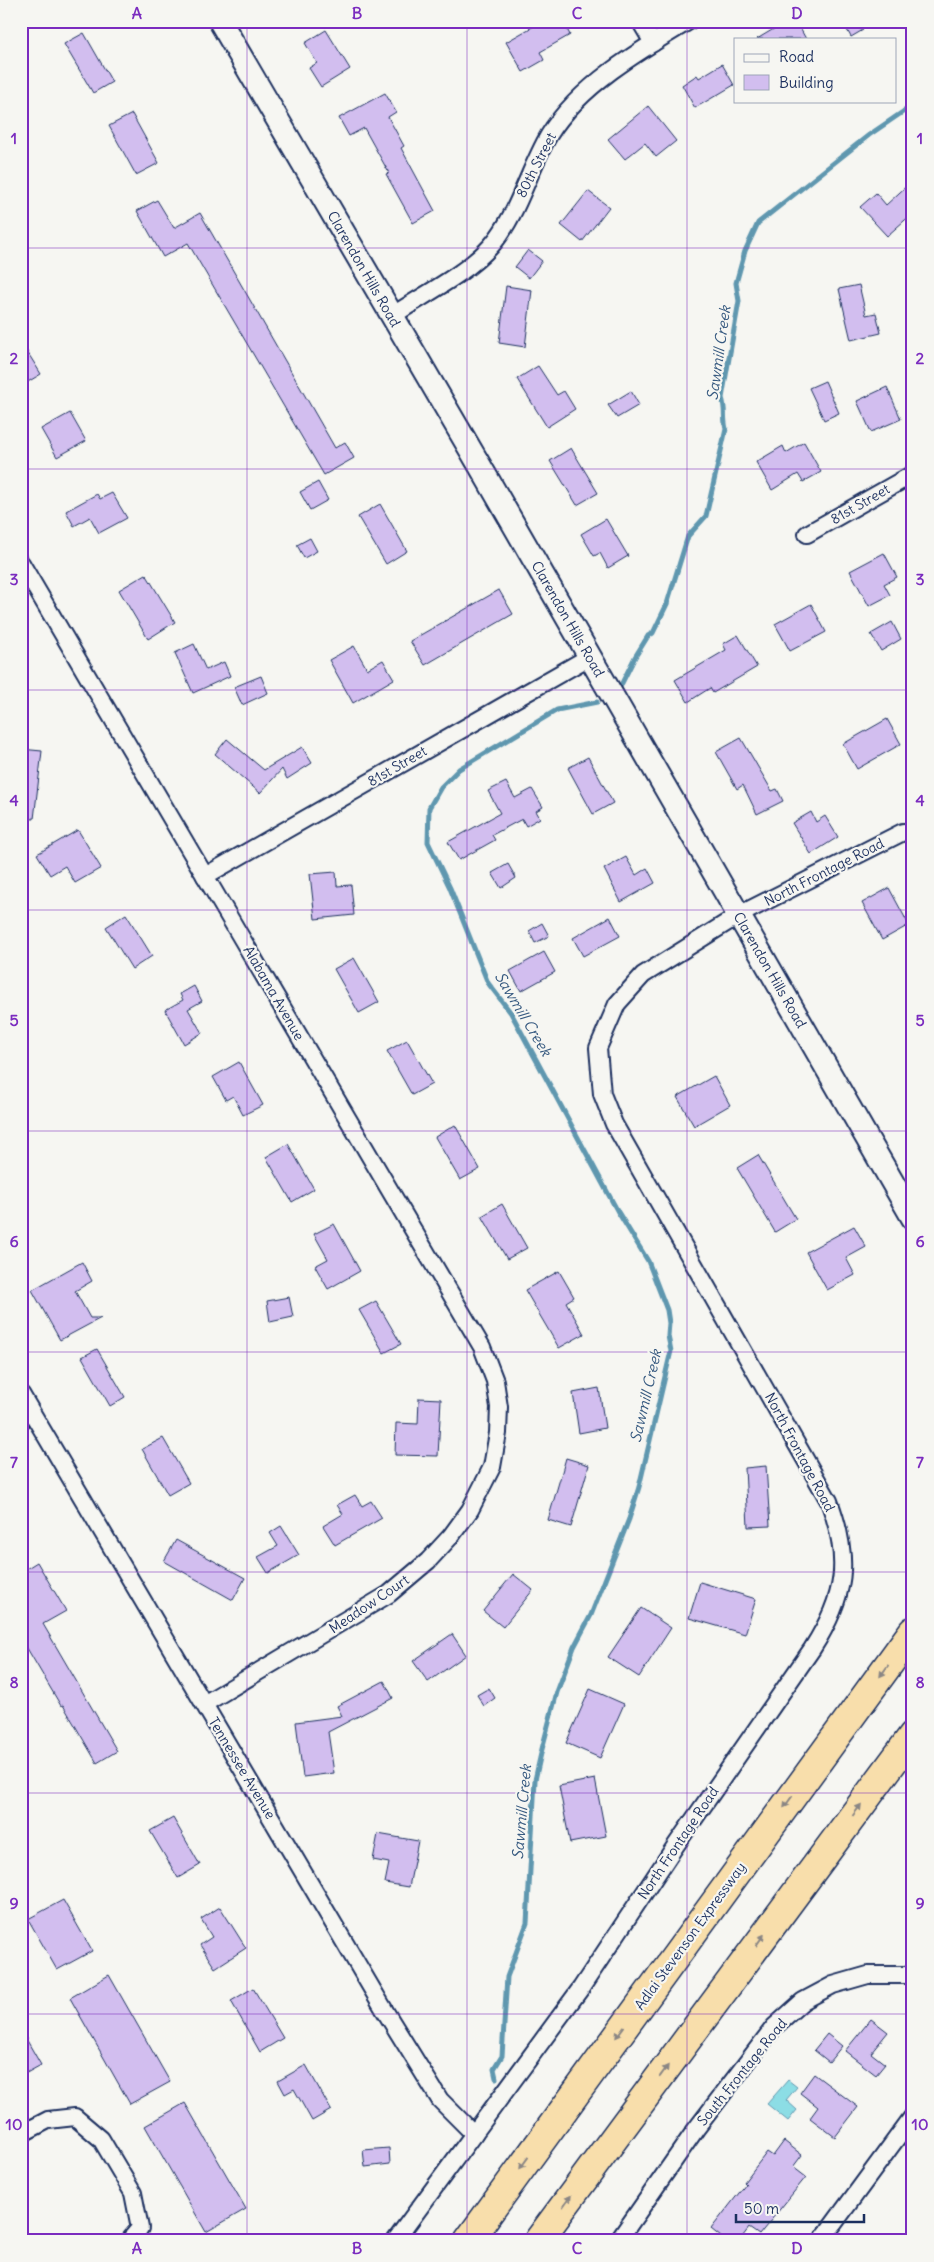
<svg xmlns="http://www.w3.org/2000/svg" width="934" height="2262" viewBox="0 0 934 2262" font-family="Delius,sans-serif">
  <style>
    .water { fill: #8cdde5; stroke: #5f97af }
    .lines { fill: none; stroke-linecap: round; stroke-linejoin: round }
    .stream { stroke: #5f97af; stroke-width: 5 }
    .building { fill: #d2beef; stroke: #1b2f5e }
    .street-casing { stroke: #1b2f5e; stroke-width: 20 }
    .secondary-casing { stroke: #1b2f5e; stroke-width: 26 }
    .highway-casing { stroke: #1b2f5e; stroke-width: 31 }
    .street { stroke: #f6f6f2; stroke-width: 16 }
    .secondary { stroke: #f6f6f2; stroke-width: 22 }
    .highway { stroke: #f8deab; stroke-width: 28 }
    .oneway { fill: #8a8684 }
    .grid { fill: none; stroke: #7b2cbf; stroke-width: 1; stroke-opacity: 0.55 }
    .labels { text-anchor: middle; stroke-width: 4.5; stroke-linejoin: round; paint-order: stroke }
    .street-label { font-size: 14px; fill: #1b2f5e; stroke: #f6f6f2 }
    .water-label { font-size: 15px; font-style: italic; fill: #375a80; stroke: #f6f6f2 }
    .neatline { fill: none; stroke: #7b2cbf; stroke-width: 2 }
    .grid-label { font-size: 16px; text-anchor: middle; font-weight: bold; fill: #7b2cbf }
  </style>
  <rect width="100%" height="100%" fill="#f6f6f2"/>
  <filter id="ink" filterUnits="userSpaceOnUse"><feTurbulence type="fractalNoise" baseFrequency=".02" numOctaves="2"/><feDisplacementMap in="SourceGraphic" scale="10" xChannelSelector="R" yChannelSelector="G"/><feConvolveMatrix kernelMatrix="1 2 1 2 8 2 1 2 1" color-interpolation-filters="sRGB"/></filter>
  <g filter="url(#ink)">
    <!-- water -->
    <polygon class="water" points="788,2080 797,2087 786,2100 797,2110 788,2121 767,2104"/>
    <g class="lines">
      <!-- stream -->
      <g class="stream">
        <path d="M619,689L635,657L648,636L653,633L667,604L688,536L706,516L726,429C723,418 726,409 722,398L739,301L736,283L745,251L758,223L869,135L913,105"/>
        <polyline points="496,2078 494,2069 502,2056 507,1977 527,1923 535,1780 542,1749 557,1692 574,1647 591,1615 629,1519 639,1487 671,1351 668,1336 669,1323 667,1310 648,1261 618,1212 511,1013 488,983 450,888 428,842 429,808 441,787 459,769 557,710 597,702"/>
      </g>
    </g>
    <!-- building -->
    <g class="building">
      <polygon points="531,21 563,21 570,35 540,52 544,60 523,72 506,42 534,26"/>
      <polygon points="787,21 796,21 806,39 757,39"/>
      <polygon points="842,21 858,21 863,30 851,37"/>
      <polygon points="326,30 350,69 321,87 309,68 317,63 305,43"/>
      <polygon points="84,33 112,82 93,93 64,44"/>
      <polygon points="722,64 734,85 695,108 682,85 697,75 699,78"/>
      <polygon points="385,93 396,112 388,117 404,146 401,148 435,211 413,223 386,174 389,173 364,128 349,136 339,118"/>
      <polygon points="648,106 676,141 656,157 645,143 625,159 608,139"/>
      <polygon points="132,114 159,163 136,175 109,126"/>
      <polygon points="913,180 913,213 887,236 860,207 876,193 886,205"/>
      <polygon points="588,191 609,207 582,242 561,225"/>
      <polygon points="157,200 174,228 200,213 335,448 345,442 354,458 324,475 188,243 163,257 137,211"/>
      <polygon points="528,250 542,261 529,278 515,267"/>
      <polygon points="859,285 866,315 876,313 881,333 851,340 839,289"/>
      <polygon points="506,286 532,290 525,347 499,343"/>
      <polygon points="21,342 41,374 21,386"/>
      <polygon points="538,366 557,395 564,391 575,409 547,427 517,379"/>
      <polygon points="825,381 839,413 824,420 809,388"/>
      <polygon points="887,387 901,419 871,432 857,401"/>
      <polygon points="631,391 639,405 617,418 608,405"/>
      <polygon points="70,413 86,441 57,457 41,429"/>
      <polygon points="804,442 821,472 803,482 798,474 772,490 756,462 783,446 786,453"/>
      <polygon points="571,448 598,493 577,505 550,461"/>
      <polygon points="318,482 328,500 310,510 300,492"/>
      <polygon points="112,493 127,518 99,533 90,517 74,526 66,511 97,494 100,499"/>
      <polygon points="380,504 407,551 386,564 358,517"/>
      <polygon points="606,519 628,556 608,568 600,553 594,556 581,534"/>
      <polygon points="310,538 317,551 304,558 297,545"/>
      <polygon points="884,553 897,577 884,584 890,595 869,606 850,571"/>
      <polygon points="146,574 175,622 148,639 119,590"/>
      <polygon points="499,590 513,614 425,665 410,641"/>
      <polygon points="811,604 826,632 790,651 775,624"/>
      <polygon points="892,622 901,639 881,651 871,634"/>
      <polygon points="738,635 757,667 713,693 710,688 688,702 675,680 726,650 723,644"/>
      <polygon points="194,644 206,670 224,662 230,676 193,693 175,653"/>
      <polygon points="354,646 367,669 383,660 394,679 353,703 329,660"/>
      <polygon points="261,676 268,693 242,705 234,687"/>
      <polygon points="887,719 901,744 857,769 843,744"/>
      <polygon points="741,738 772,791 777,789 783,801 757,814 743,785 737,789 716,752"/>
      <polygon points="227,739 264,770 302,747 312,763 287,779 282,769 260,793 215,754"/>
      <polygon points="21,749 42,751 34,819 21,818"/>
      <polygon points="588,757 613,803 593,814 568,768"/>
      <polygon points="506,782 515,798 532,789 543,807 536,811 540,818 526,826 522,819 492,835 495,840 459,860 448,842 500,813 488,791"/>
      <polygon points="811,812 816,822 825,816 838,837 811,854 792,823"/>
      <polygon points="78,830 101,868 75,883 65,866 50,875 37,854"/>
      <polygon points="626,857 636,875 647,868 655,883 621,902 604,869"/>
      <polygon points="508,864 516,878 501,888 492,873"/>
      <polygon points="336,872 337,886 351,885 354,915 315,919 310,874"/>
      <polygon points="889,888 909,925 882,940 862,903"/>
      <polygon points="126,914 152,956 132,969 106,927"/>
      <polygon points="610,917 620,936 583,956 573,938"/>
      <polygon points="542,923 549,936 535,943 529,931"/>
      <polygon points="544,952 555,972 521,991 510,971"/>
      <polygon points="354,958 379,1002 359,1013 334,969"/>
      <polygon points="194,986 202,1001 188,1009 202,1033 184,1044 165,1010 183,1000 180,994"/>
      <polygon points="407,1040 432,1084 412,1095 387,1051"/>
      <polygon points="239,1062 263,1105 243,1115 233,1096 226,1100 213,1077"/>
      <polygon points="714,1076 730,1105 694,1126 677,1097"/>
      <polygon points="455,1125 480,1169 460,1180 435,1137"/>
      <polygon points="288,1144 314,1189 292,1202 266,1157"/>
      <polygon points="758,1155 796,1219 775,1232 737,1168"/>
      <polygon points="502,1204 527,1248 507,1259 482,1216"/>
      <polygon points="334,1224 360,1271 328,1289 315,1266 328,1259 314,1234"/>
      <polygon points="854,1226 866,1247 846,1258 855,1275 827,1290 806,1252"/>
      <polygon points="82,1262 92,1281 75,1291 90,1318 101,1318 60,1340 32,1290"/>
      <polygon points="559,1271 574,1297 566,1302 584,1334 559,1348 525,1290"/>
      <polygon points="289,1297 293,1317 270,1322 267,1301"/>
      <polygon points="376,1301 401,1344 384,1353 359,1310"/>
      <polygon points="97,1349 125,1397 110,1406 82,1357"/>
      <polygon points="599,1388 605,1428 579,1433 573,1393"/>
      <polygon points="419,1398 441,1399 438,1456 395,1455 396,1423 418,1424"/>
      <polygon points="163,1438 189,1483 168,1495 142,1449"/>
      <polygon points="566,1458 589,1465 571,1527 548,1520"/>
      <polygon points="766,1466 770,1526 748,1527 745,1468"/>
      <polygon points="355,1495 362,1506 371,1501 382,1518 335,1545 323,1526 343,1514 337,1505"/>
      <polygon points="281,1526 299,1555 268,1573 258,1557 278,1546 270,1533"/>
      <polygon points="176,1540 245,1578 233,1600 164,1561"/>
      <polygon points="37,1562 66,1611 43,1624 117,1751 97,1763 63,1705 61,1706 21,1638 21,1572"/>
      <polygon points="513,1574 533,1590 503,1627 483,1611"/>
      <polygon points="700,1582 756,1599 745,1634 689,1618"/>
      <polygon points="641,1608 671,1628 639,1677 608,1657"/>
      <polygon points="452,1634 466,1655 428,1682 413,1661"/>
      <polygon points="384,1681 393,1698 328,1732 334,1773 303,1777 296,1722 342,1716 337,1706"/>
      <polygon points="489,1688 495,1698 484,1706 477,1695"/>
      <polygon points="590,1689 624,1704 600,1758 566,1743"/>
      <polygon points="595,1779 606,1836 570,1843 559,1786"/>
      <polygon points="173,1818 200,1865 178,1878 150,1831"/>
      <polygon points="378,1834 418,1841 409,1887 385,1883 389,1863 373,1860"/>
      <polygon points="63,1900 92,1951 57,1970 28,1919"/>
      <polygon points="220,1907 246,1948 215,1968 200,1945 212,1937 201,1919"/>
      <polygon points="109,1975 170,2082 130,2104 70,1998"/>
      <polygon points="253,1988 283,2038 260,2052 231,2001"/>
      <polygon points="871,2019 888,2032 871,2053 885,2064 876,2075 845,2051"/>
      <polygon points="21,2030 41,2065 21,2076"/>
      <polygon points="827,2034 842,2046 829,2062 814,2050"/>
      <polygon points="306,2065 331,2110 312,2121 294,2089 285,2094 278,2081"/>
      <polygon points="814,2074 858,2107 835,2137 810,2118 818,2107 800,2093"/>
      <polygon points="185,2103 246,2209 206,2232 145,2126"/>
      <polygon points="784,2141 802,2155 793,2167 806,2177 759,2235 749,2228 739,2241 726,2241 711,2229 746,2184 744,2182 767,2152 773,2156"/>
      <polygon points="389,2148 390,2164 365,2167 363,2150"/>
    </g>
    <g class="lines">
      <!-- street casing -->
      <g class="street-casing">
        <g id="street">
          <polyline points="640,21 653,43"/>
          <path d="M392,316C423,295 466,274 491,246C518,215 528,171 549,135C579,86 640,50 689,21"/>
          <polyline points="807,534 913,474"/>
          <polyline points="21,563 482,1347 495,1381 499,1407 498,1433 492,1467 470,1510 451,1536 428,1561 389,1594 204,1704"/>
          <polyline points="205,876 589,657"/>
          <polyline points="21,1394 388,2016 440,2100 474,2134"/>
          <polyline points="21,2134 48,2120 75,2117 101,2139 133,2193 140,2228 129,2241"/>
          <path d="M395,2241L581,1988L676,1845L812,1649C846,1596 851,1560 829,1501L614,1124L602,1094L598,1048L617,1004L643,975L739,915L903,832H913"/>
          <polyline points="618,2241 696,2129 774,2027 803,2001 833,1985 868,1975 913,1975"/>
          <polyline points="821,2241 913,2116"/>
        </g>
      </g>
      <!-- secondary casing -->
      <g class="secondary-casing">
        <polyline id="secondary" points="220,21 480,466 913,1218"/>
      </g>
      <!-- highway casing -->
      <g class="highway-casing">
        <g id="highway">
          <polyline points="468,2241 913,1631"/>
          <polyline points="538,2241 913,1735"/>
        </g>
      </g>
      <!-- street -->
      <use href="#street" class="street"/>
      <!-- secondary -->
      <use href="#secondary" class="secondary"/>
      <!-- highway -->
      <use href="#highway" class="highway"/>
    </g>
    <!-- one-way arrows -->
    <defs><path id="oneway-solid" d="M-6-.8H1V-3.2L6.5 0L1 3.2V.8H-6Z" transform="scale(1.25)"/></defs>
    <g class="oneway">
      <use href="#oneway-solid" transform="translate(884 1671) rotate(126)"/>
      <use href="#oneway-solid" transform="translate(788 1802) rotate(126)"/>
      <use href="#oneway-solid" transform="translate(857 1810) rotate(-53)"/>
      <use href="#oneway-solid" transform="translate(760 1940) rotate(-54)"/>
      <use href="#oneway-solid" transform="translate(620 2032) rotate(126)"/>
      <use href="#oneway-solid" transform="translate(664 2071) rotate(-54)"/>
      <use href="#oneway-solid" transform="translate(524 2163) rotate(126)"/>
      <use href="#oneway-solid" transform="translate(567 2201) rotate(-54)"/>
    </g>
  </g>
  <!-- grid -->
  <path class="grid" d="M247,21V2241M467,21V2241M687,21V2241M21,248H913M21,469H913M21,690H913M21,910H913M21,1131H913M21,1352H913M21,1572H913M21,1793H913M21,2014H913"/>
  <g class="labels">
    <!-- street labels -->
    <g class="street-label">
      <text transform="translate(536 165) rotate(-63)" y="5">80th Street</text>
      <text transform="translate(364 269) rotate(60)" y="5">Clarendon Hills Road</text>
      <text transform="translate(860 504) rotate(-30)" y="5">81st Street</text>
      <text transform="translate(568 619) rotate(60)" y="5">Clarendon Hills Road</text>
      <text transform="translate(397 766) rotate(-30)" y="5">81st Street</text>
      <text transform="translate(824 872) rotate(-27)" y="5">North Frontage Road</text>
      <text transform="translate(770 970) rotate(60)" y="5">Clarendon Hills Road</text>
      <text transform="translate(274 993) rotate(60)" y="5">Alabama Avenue</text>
      <text transform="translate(800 1452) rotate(62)" y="5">North Frontage Road</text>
      <text transform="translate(369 1604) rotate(-34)" y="5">Meadow Court</text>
      <text transform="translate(242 1768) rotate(59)" y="5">Tennessee Avenue</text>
      <text transform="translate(678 1843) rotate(-56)" y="5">North Frontage Road</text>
      <text transform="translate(690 1936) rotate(-54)" y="5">Adlai Stevenson Expressway</text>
      <text transform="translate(742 2072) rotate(-51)" y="5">South Frontage Road</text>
    </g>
    <!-- water labels -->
    <g class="water-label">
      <text transform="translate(719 353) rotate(-82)" y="5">Sawmill Creek</text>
      <text transform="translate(523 1014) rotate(59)" y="5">Sawmill Creek</text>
      <text transform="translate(646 1396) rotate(-77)" y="5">Sawmill Creek</text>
      <text transform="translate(522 1812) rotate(-85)" y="5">Sawmill Creek</text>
    </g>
  </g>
  <!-- margin -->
  <rect width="934" height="2262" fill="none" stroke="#f6f6f2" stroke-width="55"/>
  <!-- legend -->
  <rect x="734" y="38" width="162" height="65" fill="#f6f6f2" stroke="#9ea6b7"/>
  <rect x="744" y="54" width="25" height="8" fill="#f6f6f2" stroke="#9ea6b7"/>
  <text x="779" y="62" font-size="15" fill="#1b2f5e">Road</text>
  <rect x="744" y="75" width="25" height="15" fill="#d2beef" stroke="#9ea6b7"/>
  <text x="779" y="88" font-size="15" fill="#1b2f5e">Building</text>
  <!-- scale -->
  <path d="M736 2214v8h128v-8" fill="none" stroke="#1b2f5e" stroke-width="2.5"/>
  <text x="744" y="2214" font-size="15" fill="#1b2f5e" stroke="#f6f6f2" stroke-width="4" paint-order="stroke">50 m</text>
  <rect x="28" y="28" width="878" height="2206" class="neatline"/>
  <g class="grid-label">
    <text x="137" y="19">A</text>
    <text x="357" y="19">B</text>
    <text x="577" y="19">C</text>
    <text x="797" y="19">D</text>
    <text x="14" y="144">1</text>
    <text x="920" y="144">1</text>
    <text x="14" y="364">2</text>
    <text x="920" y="364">2</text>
    <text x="14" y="585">3</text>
    <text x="920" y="585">3</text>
    <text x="14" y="806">4</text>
    <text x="920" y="806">4</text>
    <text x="14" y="1026">5</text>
    <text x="920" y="1026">5</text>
    <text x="14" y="1247">6</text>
    <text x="920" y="1247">6</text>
    <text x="14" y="1468">7</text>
    <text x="920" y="1468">7</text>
    <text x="14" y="1688">8</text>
    <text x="920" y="1688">8</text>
    <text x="14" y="1909">9</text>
    <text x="920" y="1909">9</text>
    <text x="14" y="2130">10</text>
    <text x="920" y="2130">10</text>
    <text x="137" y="2254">A</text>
    <text x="357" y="2254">B</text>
    <text x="577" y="2254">C</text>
    <text x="797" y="2254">D</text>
  </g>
</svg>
